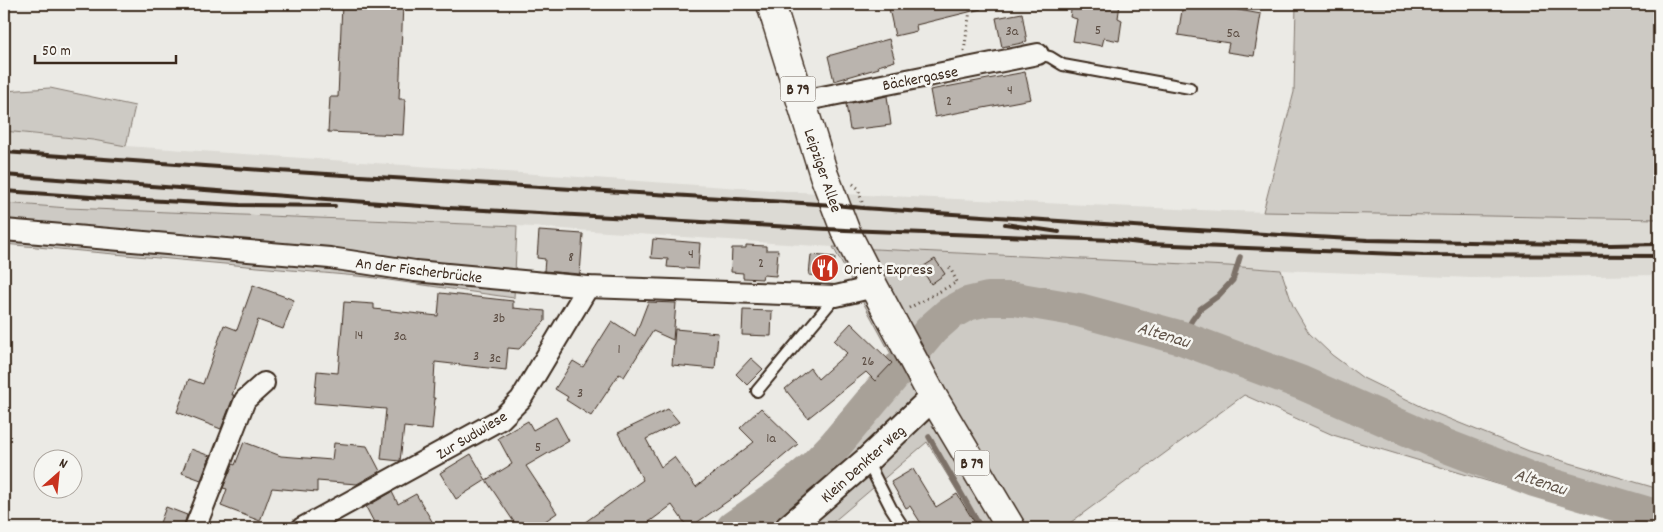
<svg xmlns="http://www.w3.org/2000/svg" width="1663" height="532" viewBox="0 0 1663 532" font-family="Dekko,sans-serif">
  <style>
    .built { fill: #dcdad4 }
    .green { fill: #cdcac4; stroke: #847a71 }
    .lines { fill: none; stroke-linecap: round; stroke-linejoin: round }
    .stream { stroke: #7c7167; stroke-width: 5.5 }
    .river { stroke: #a8a198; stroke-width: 34 }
    .building { fill: #bab4ae; stroke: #3b2a1e }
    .service-casing { stroke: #3b2a1e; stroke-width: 14 }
    .minor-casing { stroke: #3b2a1e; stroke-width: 24 }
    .tertiary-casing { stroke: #3b2a1e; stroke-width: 29 }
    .primary-casing { stroke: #3b2a1e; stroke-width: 31 }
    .path { stroke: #3b2a1e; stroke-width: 3; stroke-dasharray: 1 4; stroke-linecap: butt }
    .service { stroke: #f6f6f2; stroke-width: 10 }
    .minor { stroke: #f6f6f2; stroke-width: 20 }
    .tertiary { stroke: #f6f6f2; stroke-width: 25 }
    .primary { stroke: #f6f6f2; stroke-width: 28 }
    .rail { stroke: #3b2a1e; stroke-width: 4 }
    .labels { text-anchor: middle; stroke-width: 5; stroke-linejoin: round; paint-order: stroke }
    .number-label { font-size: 14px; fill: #5b4c42 }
    .shield { fill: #f6f6f2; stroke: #73675e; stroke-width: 1 }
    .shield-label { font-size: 15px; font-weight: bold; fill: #3b2a1e }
    .street-label { font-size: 16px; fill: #3b2a1e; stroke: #f6f6f2 }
    .poi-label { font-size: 16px; fill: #3b2a1e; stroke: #f6f6f2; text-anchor: start }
    .water-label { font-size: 18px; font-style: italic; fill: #615449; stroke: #f6f6f2 }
  </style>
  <rect width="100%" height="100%" fill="#ebeae5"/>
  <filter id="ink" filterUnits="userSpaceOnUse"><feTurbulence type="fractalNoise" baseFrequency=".02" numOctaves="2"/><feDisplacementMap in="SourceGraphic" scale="10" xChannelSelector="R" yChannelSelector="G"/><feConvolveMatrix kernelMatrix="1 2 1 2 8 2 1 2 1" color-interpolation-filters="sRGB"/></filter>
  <g filter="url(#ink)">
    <!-- built -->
    <polygon class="built" points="4,131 93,140 126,146 799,192 1223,211 1659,219 1659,275 1472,278 1281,270 1228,266 833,247 517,226 68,208 4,203"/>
    <!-- green -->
    <g class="green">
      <polygon points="1296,4 1659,4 1659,219 1263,212 1294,92"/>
      <polygon points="50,88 135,106 126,146 93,140 4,131 4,91"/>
      <polygon points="4,203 68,208 517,226 514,298 368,277 4,244"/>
      <polygon points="833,247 1228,266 1281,270 1293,306 1309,333 1332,355 1363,378 1437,414 1529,451 1659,489 1659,528 1645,528 1333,435 1244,395 1063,528 980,528 927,442 826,528 713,528 792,474 810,460 897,365"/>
    </g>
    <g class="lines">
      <!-- stream -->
      <g class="stream">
        <polyline points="1182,338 1192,320 1200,309 1218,296 1233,280 1240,257"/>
        <polyline points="929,437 981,528"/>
      </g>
      <!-- river -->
      <polyline class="river" points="733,528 783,493 814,467 836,444 932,329 949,314 967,304 988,299 1015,299 1079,310 1182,338 1302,383 1441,444 1534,480 1659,517"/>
    </g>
    <!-- building -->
    <g class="building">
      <polygon points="342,4 403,4 399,99 405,99 403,135 328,132 330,97 338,97"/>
      <polygon points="888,4 981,4 981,9 916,25 917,31 895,36"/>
      <polygon points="1072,4 1120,4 1118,18 1122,20 1119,41 1104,38 1102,46 1073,41 1077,19 1070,17"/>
      <polygon points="1183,4 1221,9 1222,7 1261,14 1254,56 1227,52 1229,43 1178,35"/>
      <polygon points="1022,13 1027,42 1002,47 996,18"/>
      <polygon points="889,39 895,61 878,66 879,68 834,81 828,56"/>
      <polygon points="1025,72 1031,99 935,117 930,90"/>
      <polygon points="887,96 891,125 850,130 846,104"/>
      <polygon points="539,231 583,234 580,274 544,271 545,259 537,258"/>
      <polygon points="653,239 700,243 698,269 667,267 668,259 651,258"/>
      <polygon points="746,245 766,246 766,250 778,250 776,276 763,275 762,279 743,278 743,273 731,272 732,248 746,248"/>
      <polygon points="811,255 835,257 834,277 809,275"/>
      <polygon points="935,259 945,274 931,284 921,268"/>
      <polygon points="253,285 294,300 283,329 258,320 232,395 234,395 221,429 177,412 189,379 203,384 224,325 237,330"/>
      <polygon points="440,293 513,301 513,308 545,311 545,321 519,349 508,348 506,370 435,362 433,398 435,398 432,430 404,427 400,461 381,459 386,409 314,403 317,371 338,373 344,302 374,304 374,309 438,316"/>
      <polygon points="648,302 676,303 673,340 653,331 624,377 619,374 591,416 566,400 568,397 555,389 573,361 583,367 612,321 635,336"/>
      <polygon points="743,310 772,311 771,336 742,335"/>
      <polygon points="851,323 892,363 875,381 866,372 808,418 785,389 810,368 818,379 847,353 834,341"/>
      <polygon points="675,329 718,333 715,369 672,365"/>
      <polygon points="751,358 763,369 747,385 736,374"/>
      <polygon points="761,408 798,444 738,494 689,528 688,528 672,505 641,528 577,528 643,480 618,433 668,409 679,422 646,439 661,467 674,457 696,487 754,442 740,428"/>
      <polygon points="556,417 569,441 526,466 557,513 535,528 518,528 486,480 512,464 498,438 528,421 533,430"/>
      <polygon points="244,442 281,456 332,460 334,443 367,446 380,471 357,484 317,481 317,492 272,488 260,521 221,506 227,489 223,488 233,464 235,465"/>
      <polygon points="191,449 210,456 201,480 182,473"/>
      <polygon points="471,454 486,480 456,499 440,473"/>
      <polygon points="913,469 936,507 957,494 978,528 924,528 910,506 906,508 891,482"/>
      <polygon points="392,492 398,504 416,494 436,528 377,528 366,507"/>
      <polygon points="166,507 187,515 183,528 158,528"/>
    </g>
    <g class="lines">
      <!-- service casing -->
      <g class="service-casing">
        <g id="service">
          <polyline points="1038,54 1050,57 1063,65 1190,88"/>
          <polyline points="757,391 836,296"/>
          <polyline points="867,461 891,508 904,528"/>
        </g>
      </g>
      <!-- minor casing -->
      <g class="minor-casing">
        <g id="minor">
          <polyline points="802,101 1038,54"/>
          <polyline points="4,230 330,258 415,271 588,287 836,296 874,287"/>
          <polyline points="195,528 245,400 264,383"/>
          <polyline points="302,528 501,419 521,399 588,287"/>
        </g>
      </g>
      <!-- tertiary casing -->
      <g class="tertiary-casing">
        <polyline id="tertiary" points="788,528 867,460 933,397"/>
      </g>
      <!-- primary casing -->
      <g class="primary-casing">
        <polyline id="primary" points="771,4 824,175 845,230 874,287 933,397 1011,528"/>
      </g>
      <!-- path -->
      <g class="path">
        <polyline points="964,51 971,4"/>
        <polyline points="853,184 858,188 864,209"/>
        <polyline points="909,308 957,282 948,264"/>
      </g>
      <!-- service -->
      <use href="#service" class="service"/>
      <!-- minor -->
      <use href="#minor" class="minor"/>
      <!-- tertiary -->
      <use href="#tertiary" class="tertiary"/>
      <!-- primary -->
      <use href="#primary" class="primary"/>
      <!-- rail -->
      <g class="rail">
        <polyline points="4,152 278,171 835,205 863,208 1164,228 1368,240 1611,245 1659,244"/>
        <polyline points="4,175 448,208 845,230 1114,240 1148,244 1423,255 1659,256"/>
        <polyline points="4,191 106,198 240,205 335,206"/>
        <polyline points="1005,224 1059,232"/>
      </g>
    </g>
  </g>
  <!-- icons -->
  <defs>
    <g id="restaurant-disc" transform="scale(1.4375)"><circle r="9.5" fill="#c8321e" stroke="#f6f6f2"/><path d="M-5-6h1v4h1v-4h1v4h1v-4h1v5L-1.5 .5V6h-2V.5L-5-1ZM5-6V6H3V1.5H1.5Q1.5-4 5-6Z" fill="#fff"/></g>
  </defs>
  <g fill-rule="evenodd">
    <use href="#restaurant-disc" x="825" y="268"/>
  </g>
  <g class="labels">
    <!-- number labels -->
    <g class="number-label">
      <text x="1098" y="34">5</text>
      <text x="1012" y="35">3a</text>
      <text x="1233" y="37">5a</text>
      <text x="1010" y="94">4</text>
      <text x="949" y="105">2</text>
      <text x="691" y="258">4</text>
      <text x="571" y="261">8</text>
      <text x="761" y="267">2</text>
      <text x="499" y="322">3b</text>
      <text x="359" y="339">14</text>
      <text x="400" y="340">3a</text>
      <text x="619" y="353">1</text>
      <text x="476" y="360">3</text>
      <text x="495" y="362">3c</text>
      <text x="868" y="365">26</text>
      <text x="580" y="397">3</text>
      <text x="771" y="442">1a</text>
      <text x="538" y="451">5</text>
    </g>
    <!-- shield labels -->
    <g class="shield">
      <rect x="780.5" y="76.5" width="35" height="25" rx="4"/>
      <rect x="954.5" y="450.5" width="35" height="25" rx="4"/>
    </g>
    <g class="shield-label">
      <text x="798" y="94">B 79</text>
      <text x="972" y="468">B 79</text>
    </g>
    <!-- street labels -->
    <g class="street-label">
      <text transform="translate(920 77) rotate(-11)" y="6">Bäckergasse</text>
      <text transform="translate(824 170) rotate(71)" y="6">Leipziger Allee</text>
      <text transform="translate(419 269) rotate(7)" y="6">An der Fischerbrücke</text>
      <text transform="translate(471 434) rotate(-31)" y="6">Zur Sudwiese</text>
      <text transform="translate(862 463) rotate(-42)" y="6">Klein Denkter Weg</text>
    </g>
    <!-- poi labels -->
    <g class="poi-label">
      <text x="844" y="274">Orient Express</text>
    </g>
    <!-- water labels -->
    <g class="water-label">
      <text transform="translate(1164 334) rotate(17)" y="6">Altenau</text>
      <text transform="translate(1541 481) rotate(18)" y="6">Altenau</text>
    </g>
  </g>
  <!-- margin -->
  <rect width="1663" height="532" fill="none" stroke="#f6f6f2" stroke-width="20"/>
  <rect x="10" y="10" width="1643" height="512" fill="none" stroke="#3b2a1e" stroke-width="2" filter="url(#ink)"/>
  <!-- north arrow -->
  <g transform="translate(58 474) rotate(27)"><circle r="24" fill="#f6f6f2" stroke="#aba49d"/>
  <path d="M0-4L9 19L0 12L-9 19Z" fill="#c8321e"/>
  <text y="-8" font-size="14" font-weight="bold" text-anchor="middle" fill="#3b2a1e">N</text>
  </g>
  <!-- scale -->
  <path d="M35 55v8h141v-8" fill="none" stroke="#3b2a1e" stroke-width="2.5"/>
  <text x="42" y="55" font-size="15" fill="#3b2a1e" stroke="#f6f6f2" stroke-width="4" paint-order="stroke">50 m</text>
</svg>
